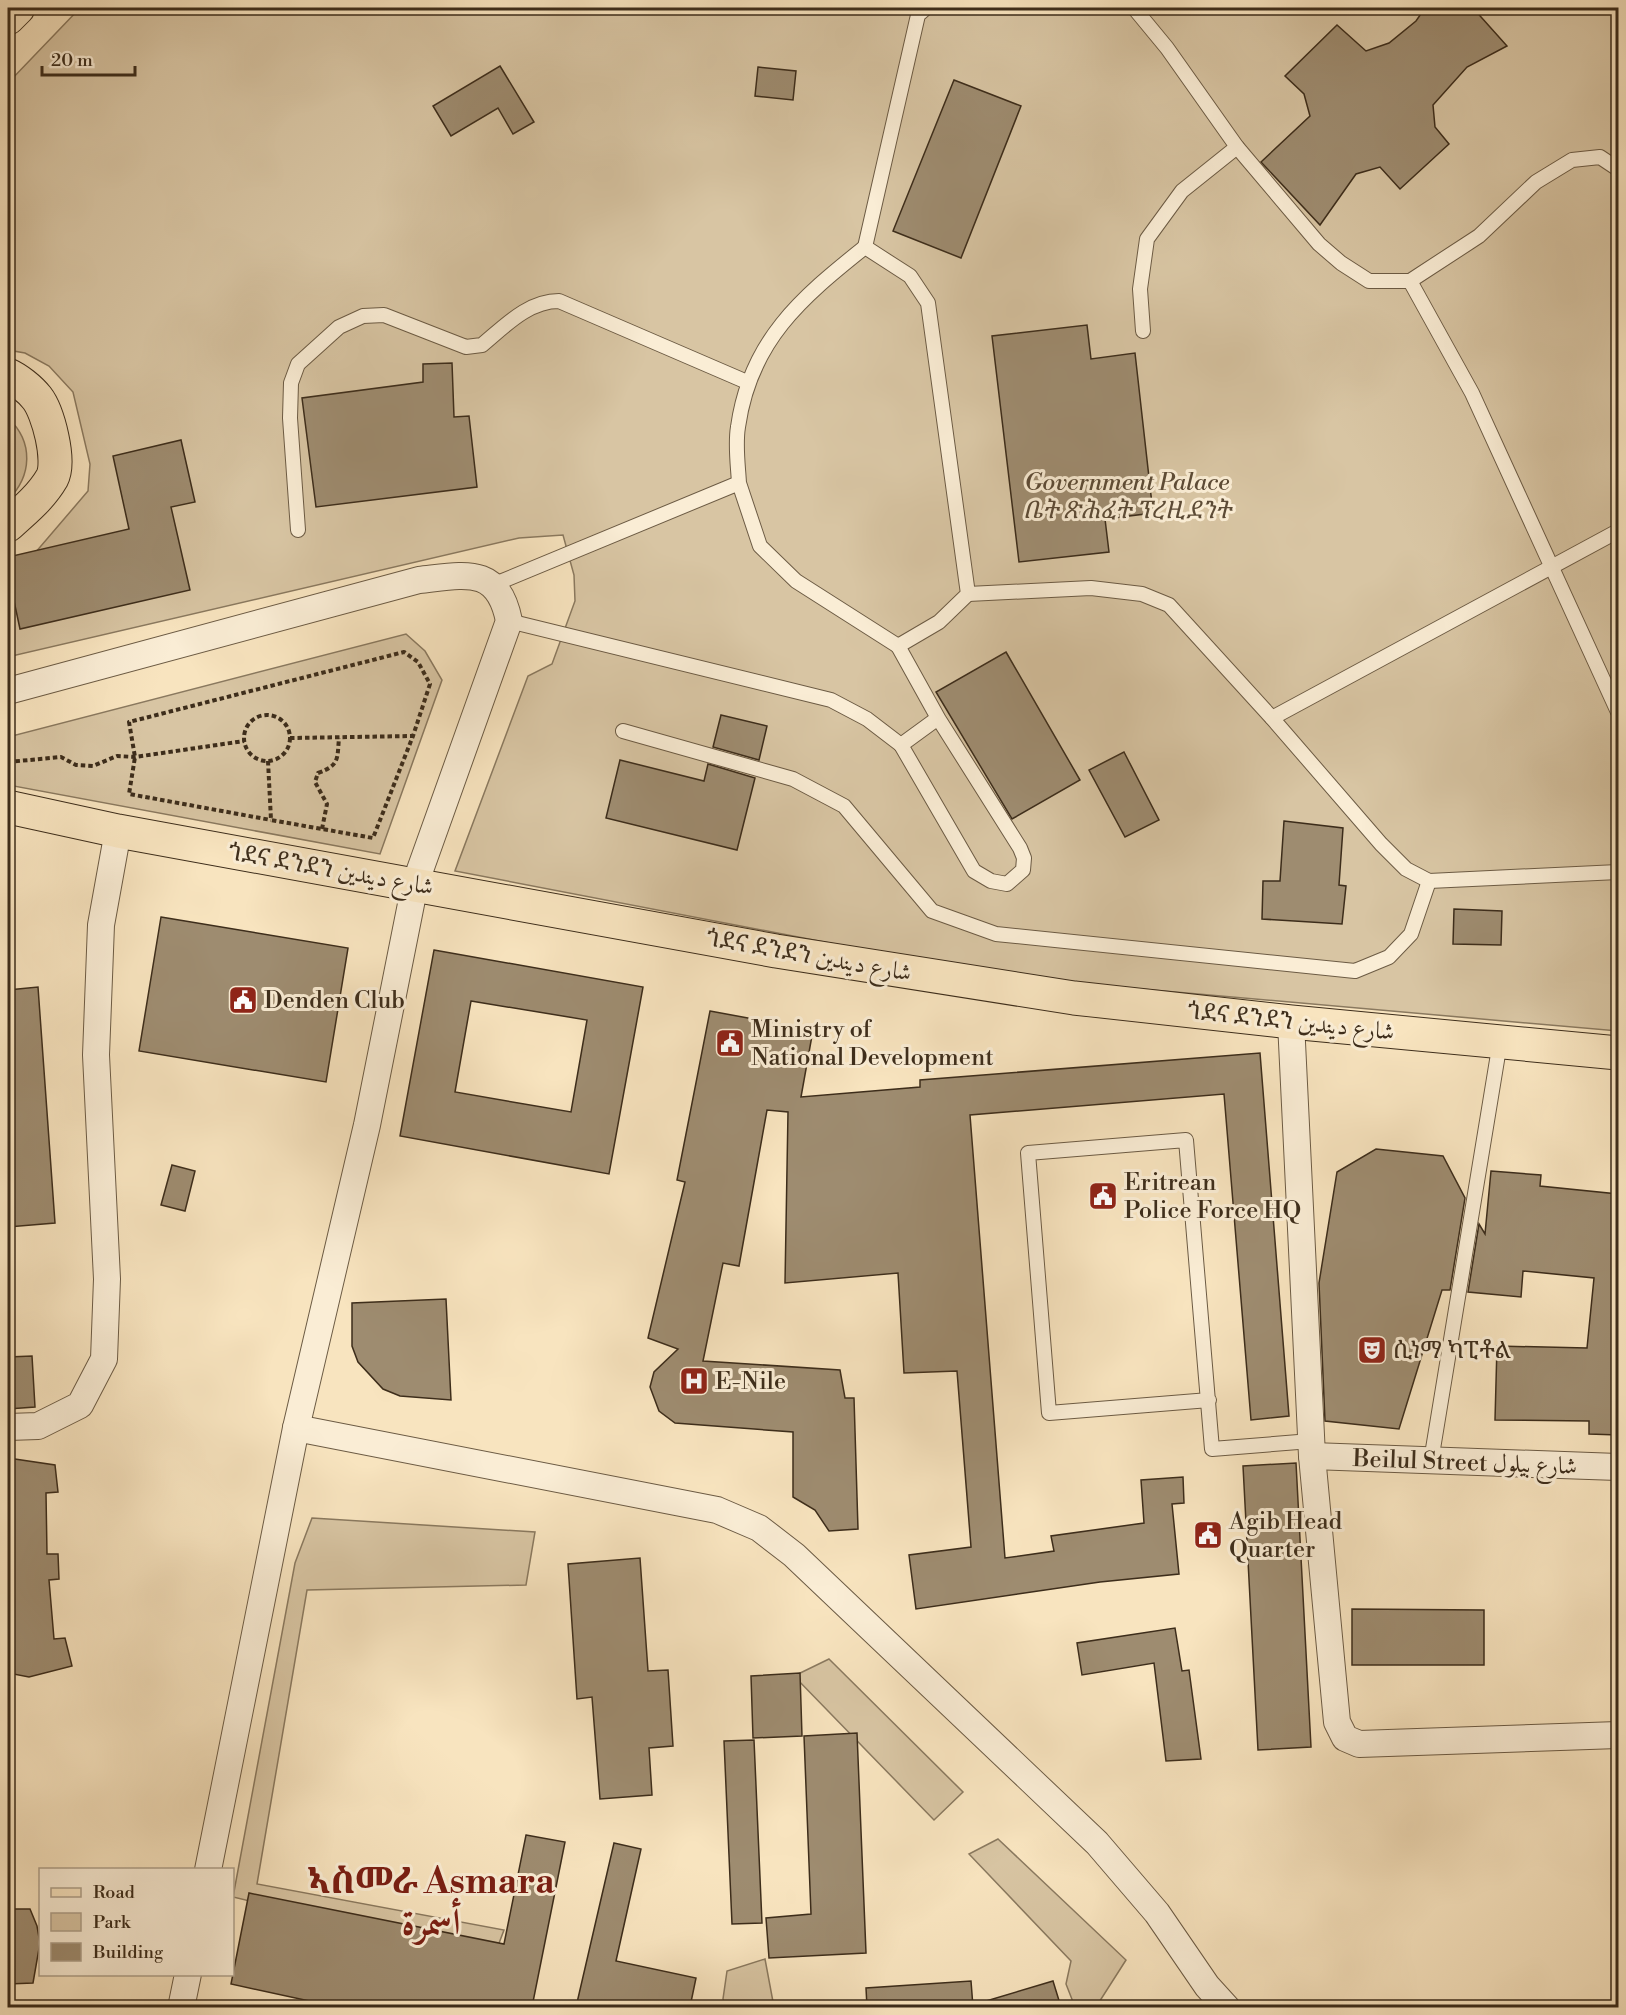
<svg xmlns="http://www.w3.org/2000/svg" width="1626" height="2015" viewBox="0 0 1626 2015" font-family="'Libre Bodoni',Amiri,'Noto Serif Ethiopic',serif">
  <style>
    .green { fill: #d8c5a3; stroke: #8a795f; stroke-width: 1.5 }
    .building { fill: #9e8c70; stroke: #3d2d1b; stroke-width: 1.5; fill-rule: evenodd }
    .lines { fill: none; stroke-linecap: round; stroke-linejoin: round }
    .lane-casing { stroke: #6c5b44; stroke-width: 16 }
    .street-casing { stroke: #6c5b44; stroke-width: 28 }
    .primary-casing { stroke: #3d2d1b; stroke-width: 35 }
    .path { stroke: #3d2d1b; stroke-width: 4; stroke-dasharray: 4.5 3; stroke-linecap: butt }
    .lane { stroke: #faedd5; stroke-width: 14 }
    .street { stroke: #faedd5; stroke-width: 26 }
    .primary { stroke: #f8e4bf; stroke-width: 33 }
    .labels { text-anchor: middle; stroke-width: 6; stroke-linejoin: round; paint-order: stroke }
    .park-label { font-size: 24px; font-style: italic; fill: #5c4b36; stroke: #faedd5 }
    .street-label { font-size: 24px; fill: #3d2d1b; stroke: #faedd5 }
    .poi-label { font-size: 24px; fill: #3d2d1b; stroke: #faedd5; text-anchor: start }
    .town-label { font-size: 36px; font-weight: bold; fill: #7a1f14; stroke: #faedd5 }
  </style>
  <rect width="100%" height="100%" fill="#f8e4bf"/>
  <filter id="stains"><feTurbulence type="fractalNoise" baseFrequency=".00333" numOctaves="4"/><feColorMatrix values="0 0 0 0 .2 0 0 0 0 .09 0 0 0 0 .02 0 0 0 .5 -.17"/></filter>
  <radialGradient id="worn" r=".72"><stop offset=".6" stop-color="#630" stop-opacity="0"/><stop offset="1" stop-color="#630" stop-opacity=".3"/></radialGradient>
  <!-- green -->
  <g class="green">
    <polygon points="80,8 1618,8 1618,1031 1006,977 455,871 528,676 552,664 575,601 574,575 563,535 519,538 12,656 8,653 8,571 35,553 88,491 90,464 73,392 49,366 25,353 8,350 8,83"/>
    <path d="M8,418C34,442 32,476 8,500Z"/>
    <polygon points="406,634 425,651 442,680 380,854 8,785 8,737"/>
    <polygon points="312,1518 535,1532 526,1585 307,1590 257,1884 504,1930 493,1959 233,1897 295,1563"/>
    <polygon points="829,1659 963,1792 934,1820 794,1676"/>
    <polygon points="998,1839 1126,1960 1096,2007 1075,2007 1066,1984 1071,1961 969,1854"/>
    <polygon points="765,1959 774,2007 726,2007 723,1999 727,1971"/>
  </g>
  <!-- building -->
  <g class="building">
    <polygon points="1425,8 1473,8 1507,46 1467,67 1433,105 1435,127 1449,144 1400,189 1380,167 1356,174 1320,225 1261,162 1310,116 1304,94 1285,76 1337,25 1366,51 1389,43 1416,21"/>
    <polygon points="500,66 534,122 513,134 498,108 451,136 433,106"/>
    <polygon points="758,67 796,71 793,100 755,96"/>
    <polygon points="954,80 1021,106 961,258 893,231"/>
    <polygon points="1087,325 1091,359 1135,353 1153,513 1105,519 1109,552 1019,562 992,336"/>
    <polygon points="452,363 454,417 469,416 477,487 316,507 302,398 423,382 423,364"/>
    <polygon points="181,440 195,502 171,507 190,590 20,629 8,573 8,557 129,529 113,456"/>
    <polygon points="1006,652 1080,780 1012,819 936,692"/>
    <polygon points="721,715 767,726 759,760 713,747"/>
    <polygon points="1124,752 1159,820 1125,837 1089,770"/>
    <polygon points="620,760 704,781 708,764 755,778 737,850 606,818"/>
    <polygon points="1284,821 1343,828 1339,885 1346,886 1342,924 1262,919 1263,881 1280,881"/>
    <polygon points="1454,909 1502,911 1501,945 1453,944"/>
    <polygon points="161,917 348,948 326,1082 139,1051"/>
    <path d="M434,950L643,987L609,1174L400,1136ZM471,1001L587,1020L571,1112L455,1092Z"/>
    <polygon points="38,987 55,1223 8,1227 8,990"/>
    <polygon points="710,1011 813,1030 801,1097 920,1087 920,1080 1260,1053 1289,1416 1251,1420 1224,1094 970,1115 1005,1558 1054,1551 1051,1536 1144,1523 1141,1480 1183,1477 1184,1503 1172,1504 1179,1574 1100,1582 916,1609 909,1555 971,1547 957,1371 904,1373 898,1273 785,1283 788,1112 767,1110 739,1266 723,1263 703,1361 840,1370 845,1398 854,1398 858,1529 829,1531 815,1510 793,1497 793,1432 675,1423 659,1411 650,1387 654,1372 678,1349 648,1338 685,1182 677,1180"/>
    <polygon points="1376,1149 1443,1156 1465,1198 1450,1290 1442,1290 1399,1429 1325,1421 1319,1283 1337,1172"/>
    <polygon points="172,1165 195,1171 185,1211 161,1205"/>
    <polygon points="1491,1171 1541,1175 1540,1186 1618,1194 1618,1435 1589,1434 1589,1421 1495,1420 1497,1346 1587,1348 1594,1278 1523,1271 1521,1297 1468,1292 1479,1224 1485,1234"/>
    <polygon points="446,1299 451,1400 400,1396 383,1389 358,1362 352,1346 352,1303"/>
    <polygon points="32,1356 35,1407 8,1409 8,1357"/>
    <polygon points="8,1458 55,1465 58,1492 46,1493 47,1554 58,1554 59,1579 49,1580 54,1639 65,1638 72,1666 29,1677 8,1673"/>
    <polygon points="1296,1463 1311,1747 1258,1750 1243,1466"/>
    <polygon points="640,1558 648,1671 668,1670 673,1746 649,1748 652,1795 600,1799 592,1697 577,1699 568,1564"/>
    <polygon points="1352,1609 1484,1610 1484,1665 1352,1665"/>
    <polygon points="1175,1628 1182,1671 1189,1670 1201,1759 1166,1761 1154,1663 1082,1675 1077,1643"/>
    <polygon points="800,1673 802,1736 753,1738 751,1676"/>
    <polygon points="857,1733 866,1953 769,1958 766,1918 811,1914 804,1736"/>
    <polygon points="754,1740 762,1923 732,1924 724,1741"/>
    <polygon points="526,1835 565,1842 532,2007 337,2007 231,1984 249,1893 504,1944"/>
    <polygon points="614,1843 641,1849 616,1961 696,1978 690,2007 576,2007"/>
    <polygon points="8,1909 30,1909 37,1926 40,1943 33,1983 8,1984"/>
    <polygon points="971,1981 973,2007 867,2007 866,1988"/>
    <polygon points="1053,1981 1061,2007 987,2007 986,2001"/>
  </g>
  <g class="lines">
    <!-- lane casing -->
    <g class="lane-casing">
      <g id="lane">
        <polyline points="1134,8 1167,48 1237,147 1319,244 1341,263 1369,281 1410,281 1479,236 1536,182 1572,160 1600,157 1618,169"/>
        <polyline points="865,247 918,15 926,8"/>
        <polyline points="1410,281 1472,393 1618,712"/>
        <polyline points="1143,331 1140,289 1147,239 1182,191 1237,147"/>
        <path d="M298,530L290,418L291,383L298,364L339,327L363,316L384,315L466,347L482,345C505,326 528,301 559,301L747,382"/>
        <path d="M495,584L739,483C738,465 735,445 738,427C750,341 801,298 865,247L910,276L928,303L968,594L939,622L898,646L796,581L760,546L739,483"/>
        <polyline points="968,594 1091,588 1142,594 1169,605 1272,718 1618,531"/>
        <polyline points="509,621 831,700 867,719 901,745"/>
        <polyline points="898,646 938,718 901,745 974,871 991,881 1007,884 1023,870 1024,858 1020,848 938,718"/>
        <polyline points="1272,718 1381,844 1406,869 1429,881 1618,872"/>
        <polyline points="623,731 793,779 844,806 932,911 996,934 1355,971 1389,957 1411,934 1429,881"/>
        <polyline points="1209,1400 1049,1413 1028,1153 1186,1140 1212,1449 1311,1441"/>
        <polyline points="1431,1461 1500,1042"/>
      </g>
    </g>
    <!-- street casing -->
    <g class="street-casing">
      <g id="street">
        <path d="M8,691L419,580C465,575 498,565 509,621L415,884L367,1125L296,1428L208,1870"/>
        <polyline points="1291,1022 1312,1456 1337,1722 1345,1738 1359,1744 1618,1735"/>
        <polyline points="8,1427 38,1426 80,1405 104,1359 107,1279 96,1055 101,925 118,831"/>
        <polyline points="296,1428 717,1510 759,1528 794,1555 1097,1843 1157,1913 1207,1986 1227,2008"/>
        <polyline points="1312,1456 1618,1467"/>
        <polyline points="181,2008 188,1974"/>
      </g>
    </g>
    <!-- primary casing -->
    <g class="primary-casing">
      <g id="primary">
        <polyline points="8,18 18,8"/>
        <path d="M8,375C17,379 30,389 37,398C48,412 61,461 52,478C41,497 24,511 8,525"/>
        <polyline points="8,807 118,831 776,951 1074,998 1291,1022 1618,1053"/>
      </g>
    </g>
    <!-- path -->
    <g class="path">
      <circle cx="267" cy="738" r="23"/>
      <polyline points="290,738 413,736"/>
      <polyline points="268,761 271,820 373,838 413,736 430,684 418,662 404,652 129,722 135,757 129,794 271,820"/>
      <polyline points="8,762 61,757 76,765 93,766 117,756 135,757 244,741"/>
      <path d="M322,829L327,804L315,782L318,773C340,765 337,759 339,738"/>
    </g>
    <!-- lane -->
    <use href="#lane" class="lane"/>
    <!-- street -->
    <use href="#street" class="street"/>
    <!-- primary -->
    <use href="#primary" class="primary"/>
  </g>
  <!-- icons -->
  <defs>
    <g id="civic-square" transform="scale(1.5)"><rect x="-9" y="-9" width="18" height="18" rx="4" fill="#8f2418" stroke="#faedd5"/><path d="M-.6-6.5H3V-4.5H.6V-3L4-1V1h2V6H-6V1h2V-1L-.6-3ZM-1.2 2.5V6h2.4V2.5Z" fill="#fff"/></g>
    <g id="theatre-square" transform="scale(1.5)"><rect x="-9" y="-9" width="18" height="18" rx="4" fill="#8f2418" stroke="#faedd5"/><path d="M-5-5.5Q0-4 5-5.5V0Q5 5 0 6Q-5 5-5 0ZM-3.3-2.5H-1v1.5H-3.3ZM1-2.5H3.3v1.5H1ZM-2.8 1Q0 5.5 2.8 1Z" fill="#fff"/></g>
    <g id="hospital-square" transform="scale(1.5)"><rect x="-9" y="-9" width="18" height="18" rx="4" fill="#8f2418" stroke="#faedd5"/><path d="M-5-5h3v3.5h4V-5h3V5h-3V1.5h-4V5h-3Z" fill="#fff"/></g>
  </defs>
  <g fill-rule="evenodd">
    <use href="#civic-square" x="243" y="1000"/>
    <use href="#civic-square" x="730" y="1043"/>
    <use href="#civic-square" x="1103" y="1196"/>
    <use href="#theatre-square" x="1372" y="1350"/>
    <use href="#hospital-square" x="694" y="1381"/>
    <use href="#civic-square" x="1208" y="1535"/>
  </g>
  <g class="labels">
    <!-- park labels -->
    <g class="park-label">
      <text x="1127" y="490">Government Palace<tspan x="1127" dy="28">ቤት ጽሕፈት ፕረዚደንት</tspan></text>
    </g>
    <!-- street labels -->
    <g class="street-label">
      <text transform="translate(331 869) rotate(10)" y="8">ጎደና ደንደን شارع ديندين</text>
      <text transform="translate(809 955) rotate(10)" y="8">ጎደና ደንደን شارع ديندين</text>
      <text transform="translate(1291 1021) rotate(6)" y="8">ጎደና ደንደን شارع ديندين</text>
      <text transform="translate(1465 1462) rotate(2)" y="8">Beilul Street شارع بيلول</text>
    </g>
    <!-- poi labels -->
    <g class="poi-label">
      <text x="264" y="1008">Denden Club</text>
      <text x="751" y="1037">Ministry of<tspan x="751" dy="28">National Development</tspan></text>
      <text x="1124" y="1190">Eritrean<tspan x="1124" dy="28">Police Force HQ</tspan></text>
      <text x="1393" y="1358">ሲነማ ካፒቶል</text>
      <text x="715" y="1389">E-Nile</text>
      <text x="1229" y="1529">Agib Head<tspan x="1229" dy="28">Quarter</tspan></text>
    </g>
    <!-- town labels -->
    <g class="town-label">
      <text x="431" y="1893">ኣስመራ Asmara<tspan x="431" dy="41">أسمرة</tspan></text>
    </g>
  </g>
  <!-- margin -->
  <rect width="1626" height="2015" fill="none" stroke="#f8e4bf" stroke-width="30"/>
  <rect x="9" y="9" width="1608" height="1997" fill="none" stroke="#3d2d1b" stroke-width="3"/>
  <rect x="15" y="15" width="1596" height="1985" fill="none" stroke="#3d2d1b" stroke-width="1.5"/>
  <!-- legend -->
  <rect x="39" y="1868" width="195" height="108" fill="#faedd5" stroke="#aea08b" stroke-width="1.5"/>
  <rect x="51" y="1888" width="30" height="9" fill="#f8e4bf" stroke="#aea08b" stroke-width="1.5"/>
  <text x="93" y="1898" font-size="18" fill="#3d2d1b">Road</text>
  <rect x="51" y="1913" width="30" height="18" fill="#d8c5a3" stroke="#aea08b" stroke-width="1.5"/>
  <text x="93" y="1928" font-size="18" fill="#3d2d1b">Park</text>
  <rect x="51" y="1943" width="30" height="18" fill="#9e8c70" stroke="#aea08b" stroke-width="1.5"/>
  <text x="93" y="1958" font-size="18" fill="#3d2d1b">Building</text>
  <!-- scale -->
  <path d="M42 66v9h93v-9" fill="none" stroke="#3d2d1b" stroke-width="3"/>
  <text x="51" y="66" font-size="18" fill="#3d2d1b" stroke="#faedd5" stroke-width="4.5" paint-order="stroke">20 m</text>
  <rect width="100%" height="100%" filter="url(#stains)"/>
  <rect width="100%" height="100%" fill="url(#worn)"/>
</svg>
